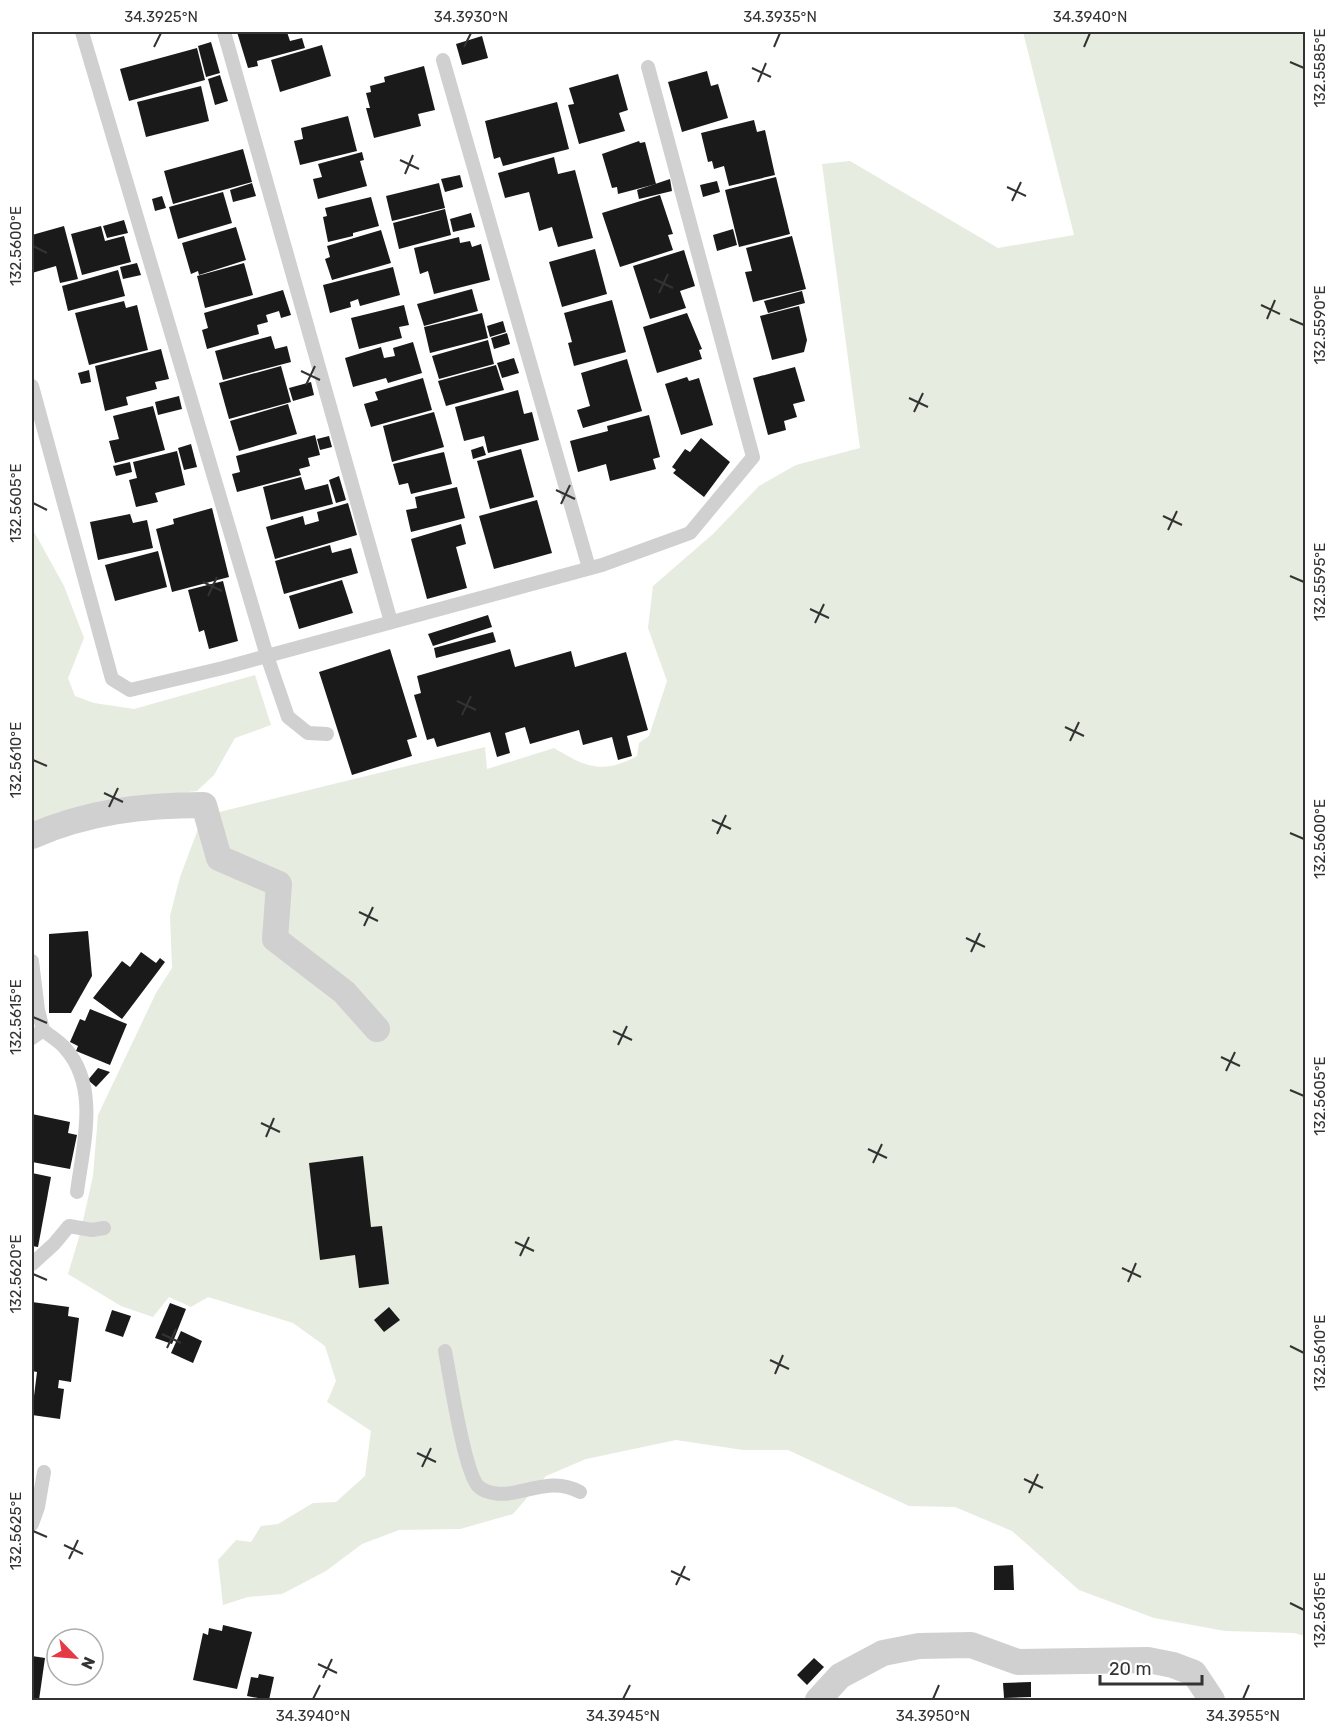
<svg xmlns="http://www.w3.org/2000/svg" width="1337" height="1732" viewBox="0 0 1337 1732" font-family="Rubik,sans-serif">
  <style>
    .green { fill: #e6ecdf }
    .building { fill: #1a1a1a }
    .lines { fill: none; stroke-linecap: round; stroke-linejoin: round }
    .lane { stroke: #d0d0d0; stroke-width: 14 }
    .street { stroke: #d0d0d0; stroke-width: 26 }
    .ticks { fill: none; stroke: #333; stroke-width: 2 }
    .neatline { fill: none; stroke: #333; stroke-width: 2 }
    .ticks-label { font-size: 15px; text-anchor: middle; fill: #333 }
  </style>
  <rect width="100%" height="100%" fill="#fff"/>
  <!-- green -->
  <g class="green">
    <path d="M1023,32H1305V1636L1294,1633L1225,1631L1154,1618L1079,1590L1012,1531L955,1507L909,1506L788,1450H743L676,1440L586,1459L546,1476L513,1514L460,1529L399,1530L362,1544L326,1571L282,1594L248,1597L223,1605L218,1560L236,1540L251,1542L261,1526L278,1524L313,1503L336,1502L365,1476L371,1431L327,1402L336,1381L325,1346L293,1323L208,1297L191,1307L169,1297L153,1317L121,1306L68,1274L80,1234L93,1176L98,1115L156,993L172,968L170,916L180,877L203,816L485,747L487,769L554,748C586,767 601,775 637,756L639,743L649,736L667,681L648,628L653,586L713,534L759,486L796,465L860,448L822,164L850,161L998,248L1074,235Z"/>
    <polygon points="32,528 64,586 84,638 68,678 75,696 94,703 134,709 255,675 271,725 235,738 214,775 197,791 120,800 32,826"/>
  </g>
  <!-- building -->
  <g class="building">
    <polygon points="237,32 287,32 290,41 302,38 305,48 257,61 258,66 248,68"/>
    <polygon points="482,36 488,58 462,65 456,44"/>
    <polygon points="211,42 220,73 206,77 198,46"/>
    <polygon points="322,45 331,76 280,92 271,60"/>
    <polygon points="197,48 205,80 129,101 120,69"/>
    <polygon points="424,66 435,110 418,114 421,126 374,138 366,108 370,108 366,93 371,92 370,86 385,82 384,77"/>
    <polygon points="707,71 711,86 718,84 728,118 682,132 668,82"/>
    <polygon points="618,74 628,110 619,113 625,131 579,144 568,105 574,104 569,88"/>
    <polygon points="220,75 228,101 215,105 208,79"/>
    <polygon points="201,86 209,121 146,137 137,102"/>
    <polygon points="557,102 569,149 503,166 500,157 494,159 485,121"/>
    <polygon points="348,116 357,151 300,165 294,141 303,139 301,128"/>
    <polygon points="754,120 757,132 765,130 775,175 729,186 724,166 714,169 712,161 708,162 701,133"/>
    <polygon points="639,141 640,143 645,142 656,184 618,194 617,187 612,188 602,154"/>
    <polygon points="243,149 252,182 173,204 164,171"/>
    <polygon points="362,152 364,160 360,161 367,186 318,199 313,179 322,177 318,164"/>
    <polygon points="554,157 558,174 575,170 593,238 558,247 552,227 539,231 529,192 505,198 498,173"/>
    <polygon points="460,175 463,187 445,192 441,179"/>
    <polygon points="776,177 790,234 739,247 725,190"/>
    <polygon points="670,179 672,191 639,199 637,190"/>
    <polygon points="717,181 720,192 703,197 700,185"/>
    <polygon points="252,183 256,196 233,202 230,190"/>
    <polygon points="439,183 445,208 392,221 386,196"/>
    <polygon points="223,192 232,223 178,239 169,207"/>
    <polygon points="660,195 673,234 668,235 673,250 620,267 602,213"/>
    <polygon points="162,196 166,208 155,211 152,199"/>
    <polygon points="371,197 379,226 353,233 353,236 328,242 323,217 327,216 325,208"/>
    <polygon points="445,209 451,235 399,249 393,223"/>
    <polygon points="471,213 475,227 453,232 450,219"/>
    <polygon points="124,220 128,233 107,238 103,226"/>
    <polygon points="64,226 78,279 60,283 56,266 32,273 32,235"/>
    <polygon points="101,226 105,241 124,236 131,262 82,275 71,234"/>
    <polygon points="236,227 246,260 199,275 198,271 191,274 182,243"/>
    <polygon points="733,229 737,245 717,251 713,235"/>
    <polygon points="381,230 391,263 332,280 325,259 330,257 327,246"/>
    <polygon points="792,236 806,289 753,302 745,272 752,271 746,248"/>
    <polygon points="459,237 460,243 470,241 472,247 481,244 490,280 434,294 428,271 420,274 414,248"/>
    <polygon points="595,249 607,294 562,307 549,262"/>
    <polygon points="684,250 695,286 680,291 686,308 650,319 633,266"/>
    <polygon points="137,263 141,275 123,279 120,267"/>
    <polygon points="244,263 253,295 205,308 197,276"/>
    <polygon points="393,267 400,295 360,306 358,299 350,302 351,307 330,313 323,285"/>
    <polygon points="118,270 125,296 68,311 62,286"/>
    <polygon points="472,289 478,311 424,326 417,304"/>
    <polygon points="283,290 291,315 281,318 279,311 266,315 268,322 257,325 259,334 207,349 202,330 208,328 204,313"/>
    <polygon points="802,291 805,303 768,313 764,301"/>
    <polygon points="612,300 626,352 574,366 568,343 572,342 564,313"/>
    <polygon points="124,301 126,308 137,305 148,350 89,365 75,313"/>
    <polygon points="404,305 409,325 399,327 402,338 359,349 351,318"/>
    <polygon points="799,306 807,340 804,352 772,360 760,316"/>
    <polygon points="482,313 488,338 430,353 424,327"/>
    <polygon points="687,313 702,349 699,350 702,359 657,373 643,327"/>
    <polygon points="503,321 506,332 490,337 487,326"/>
    <polygon points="507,333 510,344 494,349 491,338"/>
    <polygon points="271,336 275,349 287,346 291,362 223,380 215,351"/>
    <polygon points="488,340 494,364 439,379 432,356"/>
    <polygon points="413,342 422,373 388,383 386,378 353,387 345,358 381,347 384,358 395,356 393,348"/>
    <polygon points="161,349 169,379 155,382 157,389 126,397 128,405 105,411 95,366"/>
    <polygon points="514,358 519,373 502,378 497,363"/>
    <polygon points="627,359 642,411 583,428 577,410 590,406 581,373"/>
    <polygon points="496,365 504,390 446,406 438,381"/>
    <polygon points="281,366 291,402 229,419 219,383"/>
    <polygon points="795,367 805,401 793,404 797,417 784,421 786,430 768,435 753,378"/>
    <polygon points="89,370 91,382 81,384 78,373"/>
    <polygon points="687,377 689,381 699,378 713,425 681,435 665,384"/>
    <polygon points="423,378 432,410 371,427 364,404 378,400 375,392"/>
    <polygon points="311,382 314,395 293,401 289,388"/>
    <polygon points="518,390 524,414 532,412 539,440 488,453 484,436 464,441 455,407"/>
    <polygon points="179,396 182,409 158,415 155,402"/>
    <polygon points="288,404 297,434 239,451 230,421"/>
    <polygon points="153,406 165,450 115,463 109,441 119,439 113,416"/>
    <polygon points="434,412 444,447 392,462 383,426"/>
    <polygon points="649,415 660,457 653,459 656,469 610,481 606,464 578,472 570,441 608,431 607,426"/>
    <polygon points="315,435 320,455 308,458 310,466 299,469 301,475 237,492 232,474 240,472 236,456"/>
    <polygon points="329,436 332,447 320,450 317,439"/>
    <polygon points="701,438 730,462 704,497 673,473 676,470 672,467 685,449 690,452"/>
    <polygon points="191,444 197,467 184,470 178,448"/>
    <polygon points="483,446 486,455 473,459 471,450"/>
    <polygon points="521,449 534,497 490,509 477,461"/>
    <polygon points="177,451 185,485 155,493 158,502 136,507 129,480 137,478 133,462"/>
    <polygon points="444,452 452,484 411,494 408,483 399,485 393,464"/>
    <polygon points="130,462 132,472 116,476 113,466"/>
    <polygon points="339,476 346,500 336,503 329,480"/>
    <polygon points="301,477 305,490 328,484 333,504 271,520 263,487"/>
    <polygon points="457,487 465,518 411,532 406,510 417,508 415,497"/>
    <polygon points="537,500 552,553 494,569 479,516"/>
    <polygon points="348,503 357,535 275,559 266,527 303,516 305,525 319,521 317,512"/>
    <polygon points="212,508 229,577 172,592 156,529 174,524 173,519"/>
    <polygon points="130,514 133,523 147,520 153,548 98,560 90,522"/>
    <polygon points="461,524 466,544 456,547 467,588 427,599 411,539"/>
    <polygon points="330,545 332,553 351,548 358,573 284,594 275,561"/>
    <polygon points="158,551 167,587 115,601 105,565"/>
    <polygon points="342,580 353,613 299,629 289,596"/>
    <polygon points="223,581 238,641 209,649 204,630 199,632 188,590"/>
    <polygon points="488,615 492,627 433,646 428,634"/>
    <polygon points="493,632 496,642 436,658 434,648"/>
    <polygon points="390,649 417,737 407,740 412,756 352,775 319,672"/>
    <polygon points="510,649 515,667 571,651 575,667 626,652 648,730 627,736 632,756 618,760 612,737 583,745 579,730 530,744 525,727 505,733 510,753 497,757 490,732 437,747 434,738 427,740 414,695 421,693 417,676"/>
    <polygon points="88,931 92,976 71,1013 49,1013 49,934"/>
    <polygon points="141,952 156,963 160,958 165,962 122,1019 93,998 122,961 130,967"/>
    <polygon points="90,1009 127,1024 110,1065 76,1051 78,1046 70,1042 80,1019 85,1021"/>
    <polygon points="98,1068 110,1072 96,1087 88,1080"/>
    <polygon points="32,1114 70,1122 68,1133 77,1135 70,1169 32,1162"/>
    <polygon points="363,1156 371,1227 382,1226 389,1284 359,1288 355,1255 320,1260 309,1163"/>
    <polygon points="32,1173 51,1177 38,1247 32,1246"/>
    <polygon points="32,1302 69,1307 68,1316 79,1318 71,1382 59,1380 58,1388 64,1389 60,1419 32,1415 32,1396 34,1396 37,1372 32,1371"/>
    <polygon points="170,1303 186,1309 172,1344 155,1338"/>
    <polygon points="389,1307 400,1320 384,1332 374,1320"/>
    <polygon points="112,1310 131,1316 123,1337 105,1331"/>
    <polygon points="181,1331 202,1341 193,1363 171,1353"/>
    <polygon points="1013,1565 1014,1590 994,1590 994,1566"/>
    <polygon points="223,1625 252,1632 237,1689 193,1680 203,1633 208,1635 209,1628 222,1631"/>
    <polygon points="32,1656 45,1658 39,1700 32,1700"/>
    <polygon points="814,1658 824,1667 807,1685 797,1675"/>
    <polygon points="259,1674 274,1677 269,1700 247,1696 251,1677 258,1678"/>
    <polygon points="1031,1682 1031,1697 1004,1698 1003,1683"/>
  </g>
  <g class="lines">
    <!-- lane -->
    <g class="lane">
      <polyline points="82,32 267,656 288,717 308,733 327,734"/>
      <polyline points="224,32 391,622"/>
      <polyline points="443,60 589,568"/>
      <polyline points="32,386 112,679 130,690 223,668 602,565 690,533 753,457 648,67"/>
      <polyline points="32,961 38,1010 43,1030 32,1038"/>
      <path d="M43,1030C50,1036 59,1041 65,1048C100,1087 83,1145 77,1192"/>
      <polyline points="32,1264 54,1244 69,1226 92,1230 104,1228"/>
      <path d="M445,1351C450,1376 464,1471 478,1486C487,1495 505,1495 517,1492C539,1487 559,1480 580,1492"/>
      <polyline points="32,1524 38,1507 44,1472"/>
    </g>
    <!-- street -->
    <g class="street">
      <path d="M32,836C87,812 143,805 204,805L219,858L279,884L275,939L344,992L377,1029"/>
      <polyline points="818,1700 840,1676 883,1653 919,1646 971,1645 1018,1662 1148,1660 1173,1665 1194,1673 1212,1700"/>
    </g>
  </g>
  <!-- ticks -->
  <path class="ticks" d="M154,47L161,33M464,47L471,33M774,47L780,33M1084,47L1090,33M1290,62L1304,68M752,68L771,77M758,82L766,63M400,160L419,169M405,174L413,155M1007,187L1026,196M1012,201L1021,182M33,246L47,253M654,279L673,288M659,293L668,274M1261,305L1280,314M1267,319L1275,300M1290,319L1304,325M301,371L320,380M306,385L315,366M909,398L928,407M914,412L923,393M556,490L575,499M33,503L47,510M561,504L570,485M1163,516L1182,525M1168,530L1177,511M1290,576L1304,582M203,582L222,591M208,596L217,577M810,609L829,618M815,623L824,604M457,701L476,710M462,715L471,696M1065,727L1084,736M1070,741L1079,722M33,760L47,766M104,793L123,802M109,807L118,788M712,820L731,829M1290,833L1304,839M717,834L726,815M359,912L378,921M364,926L373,907M966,938L985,947M971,952L980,933M33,1017L47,1023M613,1031L632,1040M618,1045L627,1026M1221,1057L1240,1066M1226,1071L1235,1052M1290,1090L1304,1096M261,1123L280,1132M266,1137L274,1118M868,1149L887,1158M873,1163L882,1144M515,1242L534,1251M520,1256L529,1237M1122,1268L1141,1277M33,1274L47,1280M1128,1282L1136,1263M162,1334L181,1343M1290,1346L1304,1353M167,1348L176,1329M770,1360L789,1369M775,1374L783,1355M417,1453L436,1462M422,1467L431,1448M1024,1479L1043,1488M1029,1493L1038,1474M33,1531L47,1537M64,1545L83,1554M69,1559L78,1540M671,1571L690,1580M676,1585L685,1566M1290,1603L1304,1610M318,1664L337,1673M323,1678L332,1659M313,1699L320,1685M623,1699L630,1685M933,1699L939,1685M1243,1699L1249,1685"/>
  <!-- border -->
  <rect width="1337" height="1732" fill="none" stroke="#ffffff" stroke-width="66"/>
  <!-- north arrow -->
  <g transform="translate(75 1657) rotate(115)"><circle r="28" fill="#ffffff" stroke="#adadad" stroke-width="1.5"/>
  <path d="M0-4.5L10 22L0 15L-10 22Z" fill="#e63946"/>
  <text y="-9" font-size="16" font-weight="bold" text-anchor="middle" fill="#333333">N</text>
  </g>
  <!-- scale -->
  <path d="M1100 1675v9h102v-9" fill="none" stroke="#333333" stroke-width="3"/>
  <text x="1109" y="1675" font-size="18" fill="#333333" stroke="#ffffff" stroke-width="4.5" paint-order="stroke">20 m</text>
  <rect x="33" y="33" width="1271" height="1666" class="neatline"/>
  <g class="ticks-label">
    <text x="161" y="22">34.3925°N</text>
    <text x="471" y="22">34.3930°N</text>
    <text x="780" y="22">34.3935°N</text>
    <text x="1090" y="22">34.3940°N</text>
    <text transform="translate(1320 68) rotate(-90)" y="5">132.5585°E</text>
    <text transform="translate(16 246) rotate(-90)" y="5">132.5600°E</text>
    <text transform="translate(1320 325) rotate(-90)" y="5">132.5590°E</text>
    <text transform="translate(16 503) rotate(-90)" y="5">132.5605°E</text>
    <text transform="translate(1320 582) rotate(-90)" y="5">132.5595°E</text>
    <text transform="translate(16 760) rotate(-90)" y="5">132.5610°E</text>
    <text transform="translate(1320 839) rotate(-90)" y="5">132.5600°E</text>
    <text transform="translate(16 1017) rotate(-90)" y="5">132.5615°E</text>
    <text transform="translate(1320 1096) rotate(-90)" y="5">132.5605°E</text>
    <text transform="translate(16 1274) rotate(-90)" y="5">132.5620°E</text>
    <text transform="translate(1320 1353) rotate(-90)" y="5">132.5610°E</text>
    <text transform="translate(16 1531) rotate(-90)" y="5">132.5625°E</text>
    <text transform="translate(1320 1610) rotate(-90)" y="5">132.5615°E</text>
    <text x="313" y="1721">34.3940°N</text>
    <text x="623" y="1721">34.3945°N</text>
    <text x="933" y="1721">34.3950°N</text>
    <text x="1243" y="1721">34.3955°N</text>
  </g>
</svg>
